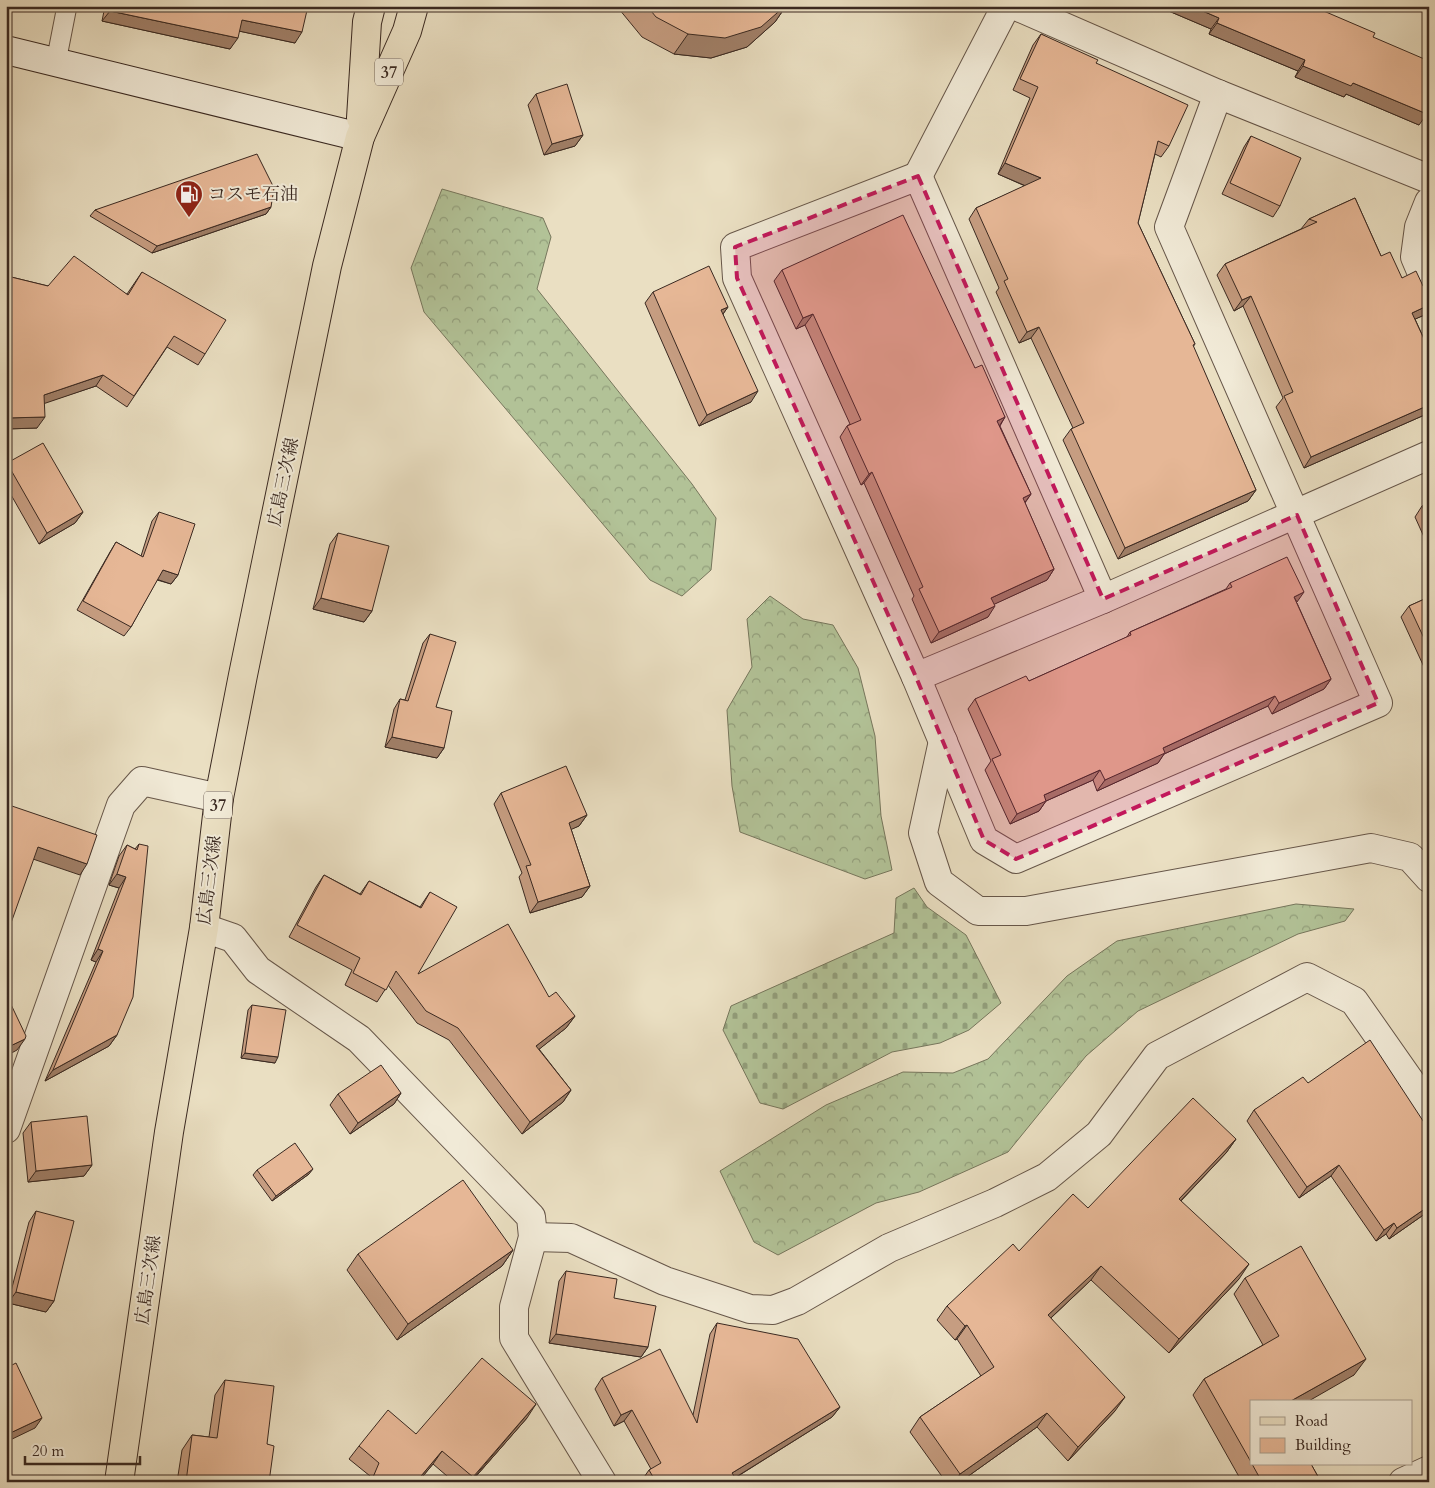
<svg xmlns="http://www.w3.org/2000/svg" width="1435" height="1488" viewBox="0 0 1435 1488" font-family="Cardo,'Noto Serif JP',serif">
  <style>
    .forest { fill: url(#forest-crowns); stroke: #76765c }
    .cemetery { fill: url(#cemetery-stones); stroke: #76765c }
    .lines { fill: none; stroke-linecap: round; stroke-linejoin: round }
    .lane-casing { stroke: #665649; stroke-width: 21 }
    .street-casing { stroke: #665649; stroke-width: 30 }
    .secondary-casing { stroke: #3a2921; stroke-width: 30 }
    .primary-casing { stroke: #3a2921; stroke-width: 30 }
    .lane { stroke: #f1ead7; stroke-width: 19 }
    .street { stroke: #f1ead7; stroke-width: 28 }
    .secondary { stroke: #f1ead7; stroke-width: 28 }
    .primary { stroke: #eadfc2; stroke-width: 28 }
    .wall { fill: #c69d81; stroke: #3a2921 }
    .shaded-wall { fill: #a18069; stroke: #3a2921 }
    .building { fill: #e6b796; stroke: #3a2921 }
    .marked { fill: #c2185b; fill-opacity: 0.2; stroke: #c2185b; stroke-width: 4; stroke-dasharray: 10 6; stroke-linejoin: round }
    .labels { text-anchor: middle; stroke-width: 4; stroke-linejoin: round; paint-order: stroke }
    .shield { fill: #f1ead7; stroke: #716358; stroke-width: 1 }
    .shield-label { font-size: 16px; font-weight: bold; fill: #3a2921 }
    .poi-label { font-size: 18px; fill: #3a2921; stroke: #f1ead7; text-anchor: start }
    .street-label { font-size: 18px; fill: #3a2921; stroke: #f1ead7 }
  </style>
  <defs>
    <pattern id="forest-crowns" width="20" height="18" patternUnits="userSpaceOnUse" patternTransform="scale(1.25)"><rect width="20" height="18" fill="#b2c297"/><path d="M2 6a3 3 0 1 1 6 0M12 15a3 3 0 1 1 6 0" fill="none" stroke="#929e7b"/></pattern>
    <pattern id="cemetery-stones" width="16" height="16" patternUnits="userSpaceOnUse" patternTransform="scale(1.25)"><rect width="16" height="16" fill="#b2c297"/><path d="M2 7V4a2 2 0 0 1 4 0v3zM10 15v-3a2 2 0 0 1 4 0v3z" fill="#929e7b"/></pattern>
  </defs>
  <rect width="100%" height="100%" fill="#eadfc2"/>
  <filter id="stains"><feTurbulence type="fractalNoise" baseFrequency=".004" numOctaves="4"/><feColorMatrix values="0 0 0 0 .2 0 0 0 0 .09 0 0 0 0 .02 0 0 0 .5 -.17"/></filter>
  <radialGradient id="worn" r=".72"><stop offset=".6" stop-color="#630" stop-opacity="0"/><stop offset="1" stop-color="#630" stop-opacity=".3"/></radialGradient>
  <!-- forest -->
  <g class="forest">
    <polygon points="442,189 543,218 551,237 537,289 692,484 716,518 711,570 682,596 650,580 424,312 411,268"/>
    <polygon points="770,596 803,619 833,625 858,668 875,736 881,816 892,870 865,879 740,832 732,786 727,710 752,667 747,619"/>
    <polygon points="1296,904 1354,909 1345,921 1298,934 1138,1011 1086,1056 1008,1152 919,1192 876,1203 778,1255 754,1242 720,1171 826,1105 903,1072 953,1073 988,1059 1067,976 1117,941"/>
  </g>
  <!-- cemetery -->
  <polygon class="cemetery" points="914,888 927,907 966,935 1001,1003 969,1030 940,1043 892,1052 783,1109 760,1103 723,1030 731,1006 894,933 896,898"/>
  <g class="lines">
    <!-- lane casing -->
    <g class="lane-casing">
      <polyline id="lane" points="56,62 67,6"/>
    </g>
    <!-- street casing -->
    <g class="street-casing">
      <g id="street">
        <polyline points="1016,6 1218,94 1429,179"/>
        <polyline points="918,176 1006,6"/>
        <polyline points="1429,202 1419,227 1415,257 1429,290"/>
        <polyline points="1103,599 918,176 735,247 737,278 916,677 984,840 1016,859 1378,703 1169,227 1218,94"/>
        <polyline points="916,677 1103,599 1429,455"/>
        <polyline points="943,741 923,833 939,882 978,911 1026,911 1371,848 1410,857 1429,878"/>
        <polyline points="204,928 233,938 258,970 359,1039 531,1217 533,1237 514,1307 514,1338 602,1482"/>
        <polyline points="6,1129 121,805 142,781 219,798"/>
        <polyline points="533,1237 571,1238 665,1281 750,1309 773,1310 797,1301 889,1248 995,1203 1047,1177 1099,1134 1157,1056 1307,977 1354,1001 1429,1108"/>
        <polyline points="1403,1482 1429,1470"/>
      </g>
    </g>
    <!-- secondary casing -->
    <g class="secondary-casing">
      <polyline id="secondary" points="6,50 360,137"/>
    </g>
    <!-- primary casing -->
    <g class="primary-casing">
      <g id="primary">
        <polyline points="361,118 367,22 371,6"/>
        <polyline points="119,1482 169,1132 204,928 219,798 243,675 327,266 360,137 407,31 414,6"/>
      </g>
    </g>
    <!-- lane -->
    <use href="#lane" class="lane"/>
    <!-- street -->
    <use href="#street" class="street"/>
    <!-- secondary -->
    <use href="#secondary" class="secondary"/>
    <!-- primary -->
    <use href="#primary" class="primary"/>
  </g>
  <!-- wall -->
  <g class="wall">
    <polygon points="105,6 308,6 295,43 239,31 230,49 102,21"/>
    <polygon points="618,6 786,6 775,22 747,47 711,58 674,54 642,37 619,9"/>
    <polygon points="1157,6 1312,6 1373,37 1419,125 1346,94 1344,97 1295,77 1298,71 1209,34 1211,29"/>
    <polygon points="1041,34 1096,63 1169,146 1161,157 1155,154 1138,223 1195,344 1193,347 1256,490 1248,501 1118,559 1063,440 1071,429 1073,428 1031,338 1019,343 996,292 999,288 969,219 976,208 1025,186 998,174 1030,98 1013,90 1033,45"/>
    <polygon points="536,94 583,135 575,146 544,155 528,105"/>
    <polygon points="1251,136 1280,206 1273,217 1222,194 1244,147"/>
    <polygon points="1355,198 1381,256 1402,278 1423,286 1427,291 1429,292 1429,313 1415,319 1429,350 1429,413 1304,468 1276,407 1283,398 1243,306 1234,311 1217,275 1225,264 1301,229 1309,219"/>
    <polygon points="271,207 266,214 152,253 90,216 95,210"/>
    <polygon points="782,270 975,368 1005,417 1000,426 1031,494 1025,503 1054,569 1047,580 994,604 988,617 931,643 912,599 914,596 864,483 861,485 840,437 847,426 850,424 805,325 796,329 774,281"/>
    <polygon points="142,272 205,354 198,365 167,347 127,407 96,386 44,403 37,428 6,429 6,276 7,276 48,286 127,294"/>
    <polygon points="653,292 728,307 723,314 751,402 699,426 645,303"/>
    <polygon points="7,463 83,512 75,523 39,544 6,486 6,465"/>
    <polygon points="1429,503 1429,548 1415,517 1422,506"/>
    <polygon points="159,512 178,575 171,584 157,580 131,627 124,636 77,610 110,552 116,542 141,556 152,521"/>
    <polygon points="338,533 372,611 364,622 313,609 330,544"/>
    <polygon points="1230,583 1297,603 1331,679 1324,689 1272,714 1268,706 1164,754 1158,763 1097,791 1093,780 1046,801 1039,811 1010,824 985,770 991,761 968,709 975,699 1029,681 1127,637 1130,632 1226,589"/>
    <polygon points="1429,597 1429,665 1424,667 1401,617 1409,606"/>
    <polygon points="430,634 436,707 444,748 437,758 385,747 394,709 400,699 405,700 423,643"/>
    <polygon points="501,793 587,815 579,826 571,829 590,886 582,897 530,913 519,877 522,873 494,804"/>
    <polygon points="139,844 117,1035 109,1046 45,1081 96,962 91,960 119,888 109,885 119,856 127,845 135,849"/>
    <polygon points="324,875 360,894 369,881 420,907 430,892 418,974 549,997 575,1016 566,1028 539,1049 571,1090 563,1102 522,1134 449,1040 417,1023 388,985 377,1002 345,985 352,970 289,937 316,887"/>
    <polygon points="252,1005 275,1063 241,1058 248,1010"/>
    <polygon points="1308,1083 1429,1130 1429,1211 1389,1239 1386,1234 1376,1241 1331,1176 1299,1198 1247,1121 1254,1110"/>
    <polygon points="401,1093 394,1104 350,1134 330,1105 338,1094"/>
    <polygon points="31,1122 92,1165 84,1176 28,1182 23,1133"/>
    <polygon points="1236,1139 1226,1153 1181,1201 1239,1279 1169,1353 1091,1280 1051,1318 1115,1411 1068,1461 1037,1427 960,1482 946,1482 910,1432 920,1417 981,1376 957,1339 955,1340 937,1320 947,1306 1019,1251 1088,1208"/>
    <polygon points="257,1170 309,1174 272,1201 253,1175"/>
    <polygon points="36,1211 54,1301 46,1312 8,1303 29,1222"/>
    <polygon points="513,1250 502,1266 397,1340 347,1270 358,1254"/>
    <polygon points="566,1271 614,1298 648,1347 641,1357 549,1343 559,1281"/>
    <polygon points="1245,1278 1354,1375 1251,1402 1251,1464 1311,1464 1321,1482 1242,1482 1193,1395 1204,1379 1263,1345 1234,1294"/>
    <polygon points="717,1323 840,1407 832,1417 735,1478 738,1482 643,1482 642,1480 649,1470 651,1469 624,1421 614,1426 595,1389 602,1378 693,1415 710,1334"/>
    <polygon points="225,1380 267,1444 269,1482 177,1482 182,1450 192,1435 209,1437 215,1395"/>
    <polygon points="527,1418 471,1482 454,1482 433,1464 418,1482 367,1482 370,1476 349,1459 359,1446 416,1434"/>
  </g>
  <!-- shaded-wall -->
  <g class="shaded-wall">
    <polygon points="785,6 786,6 775,22 747,47 711,58 674,54 688,34"/>
    <polygon points="1157,6 1191,6 1219,18 1211,29"/>
    <polygon points="110,11 238,38 230,49 102,21"/>
    <polygon points="242,20 302,32 295,43 234,30"/>
    <polygon points="1217,23 1305,60 1298,71 1209,34"/>
    <polygon points="1303,66 1353,83 1427,114 1419,125 1346,94 1344,97 1295,77"/>
    <polygon points="583,135 575,146 544,155 552,144"/>
    <polygon points="1005,163 1041,178 1033,189 998,174"/>
    <polygon points="271,207 266,214 152,253 157,246"/>
    <polygon points="1251,296 1243,306 1234,311 1242,300"/>
    <polygon points="1429,305 1429,313 1404,324 1412,313"/>
    <polygon points="728,307 720,318 721,310"/>
    <polygon points="813,314 805,325 796,329 803,318"/>
    <polygon points="1039,327 1031,338 1019,343 1027,332"/>
    <polygon points="103,375 96,386 37,406 44,395"/>
    <polygon points="758,391 751,402 699,426 707,415"/>
    <polygon points="1429,405 1429,413 1304,468 1311,457"/>
    <polygon points="45,417 37,428 6,429 6,418"/>
    <polygon points="1005,417 998,428 997,421"/>
    <polygon points="872,472 864,483 861,485 869,474"/>
    <polygon points="1256,490 1248,501 1118,559 1125,548"/>
    <polygon points="1031,494 1023,505 1023,498"/>
    <polygon points="83,512 75,523 39,544 47,533"/>
    <polygon points="1054,569 1047,580 984,609 991,598"/>
    <polygon points="163,570 178,575 171,584 156,579"/>
    <polygon points="1304,592 1297,602 1294,597"/>
    <polygon points="321,598 372,611 364,622 313,609"/>
    <polygon points="995,606 988,617 931,643 939,632"/>
    <polygon points="1429,661 1429,665 1424,667"/>
    <polygon points="1331,679 1324,689 1272,714 1279,703"/>
    <polygon points="1275,696 1268,706 1164,754 1158,763 1097,791 1105,780 1163,748"/>
    <polygon points="392,737 444,748 437,758 385,747"/>
    <polygon points="1100,770 1093,780 1046,801 1039,811 1010,824 1017,814 1044,795"/>
    <polygon points="587,815 579,826 561,834 569,823"/>
    <polygon points="38,847 87,864 80,875 30,858"/>
    <polygon points="117,874 126,877 119,888 109,885"/>
    <polygon points="590,886 582,897 530,913 538,902"/>
    <polygon points="6,921 11,923 6,930"/>
    <polygon points="98,949 103,951 96,962 91,960"/>
    <polygon points="575,1016 566,1028 528,1058 536,1046"/>
    <polygon points="117,1035 109,1046 45,1081 53,1070"/>
    <polygon points="25,1039 17,1050 6,1056 6,1048"/>
    <polygon points="245,1053 278,1057 275,1063 241,1058"/>
    <polygon points="571,1090 563,1102 522,1134 530,1122"/>
    <polygon points="401,1093 394,1104 350,1134 358,1123"/>
    <polygon points="1236,1139 1226,1153 1169,1213 1179,1199"/>
    <polygon points="92,1165 84,1176 28,1182 36,1171"/>
    <polygon points="1339,1165 1331,1176 1299,1198 1307,1187"/>
    <polygon points="313,1169 309,1174 272,1201 276,1196"/>
    <polygon points="1429,1206 1429,1211 1389,1239 1397,1228"/>
    <polygon points="1394,1223 1386,1234 1376,1241 1384,1230"/>
    <polygon points="513,1250 502,1266 397,1340 408,1324"/>
    <polygon points="1249,1264 1239,1279 1169,1353 1179,1339"/>
    <polygon points="1101,1266 1091,1280 1038,1330 1048,1315"/>
    <polygon points="16,1292 54,1301 46,1312 8,1303"/>
    <polygon points="967,1325 957,1339 955,1340 965,1326"/>
    <polygon points="556,1334 648,1347 641,1357 549,1343"/>
    <polygon points="1366,1359 1354,1375 1307,1402 1289,1402"/>
    <polygon points="1125,1397 1115,1411 1068,1461 1078,1447"/>
    <polygon points="536,1404 527,1418 471,1482 470,1482"/>
    <polygon points="840,1407 832,1417 728,1482 732,1473"/>
    <polygon points="632,1410 624,1421 614,1426 621,1415"/>
    <polygon points="1047,1413 1037,1427 960,1482 955,1482 960,1474"/>
    <polygon points="42,1418 35,1428 6,1442 6,1435"/>
    <polygon points="442,1451 433,1464 418,1482 416,1482"/>
  </g>
  <!-- building -->
  <g class="building">
    <polygon points="111,6 308,6 302,32 242,20 238,38 110,11"/>
    <polygon points="647,6 785,6 761,27 725,38 688,34 656,17"/>
    <polygon points="1191,6 1312,6 1375,33 1373,37 1429,61 1429,110 1427,114 1353,83 1351,86 1303,66 1305,60 1217,23 1219,18"/>
    <polygon points="1041,34 1098,60 1096,63 1188,105 1169,146 1158,141 1138,223 1195,344 1193,345 1256,490 1125,548 1071,429 1084,423 1039,327 1027,332 1004,281 1008,279 976,208 1041,178 1005,163 1038,87 1020,79"/>
    <polygon points="567,84 583,135 552,144 536,94"/>
    <polygon points="1251,136 1301,158 1280,206 1230,183"/>
    <polygon points="257,154 274,188 271,207 157,246 95,210"/>
    <polygon points="1355,198 1381,256 1390,252 1402,278 1416,271 1423,286 1427,291 1429,292 1429,305 1412,313 1429,350 1429,405 1311,457 1284,396 1293,392 1251,296 1242,300 1225,264 1317,222 1309,219"/>
    <polygon points="903,215 975,368 982,365 1005,417 997,421 1031,494 1023,498 1054,569 991,598 995,606 939,632 919,589 923,587 872,472 869,474 847,426 861,420 813,314 803,318 782,270"/>
    <polygon points="74,256 128,295 142,272 226,320 205,354 174,336 134,396 103,375 44,395 45,417 6,418 6,278 7,276 48,286"/>
    <polygon points="709,266 728,307 721,310 758,391 707,415 653,292"/>
    <polygon points="43,443 83,512 47,533 7,463"/>
    <polygon points="1429,503 1429,520 1422,506"/>
    <polygon points="159,512 195,524 178,575 163,570 131,627 83,601 116,542 143,557"/>
    <polygon points="338,533 389,546 372,611 321,598"/>
    <polygon points="1287,557 1304,592 1294,597 1331,679 1279,703 1275,696 1163,748 1165,753 1105,780 1100,770 1044,795 1046,801 1017,814 992,759 1001,755 975,699 1026,676 1029,681 1131,635 1130,632 1232,587 1230,583"/>
    <polygon points="1429,597 1429,649 1409,606"/>
    <polygon points="430,634 456,642 436,707 452,711 444,748 392,737 400,699 408,701"/>
    <polygon points="566,766 587,815 569,823 590,886 538,902 526,866 531,865 501,793"/>
    <polygon points="6,804 97,835 87,864 38,847 11,923 6,921"/>
    <polygon points="139,844 148,846 133,997 117,1035 53,1070 103,951 98,949 126,877 117,874 127,845 137,850"/>
    <polygon points="324,875 361,895 369,881 421,908 430,892 457,907 418,974 508,924 549,997 556,992 575,1016 536,1046 571,1090 530,1122 458,1028 426,1011 396,971 386,990 353,973 360,958 297,925"/>
    <polygon points="6,994 26,1036 25,1039 6,1048"/>
    <polygon points="252,1005 286,1010 278,1057 245,1053"/>
    <polygon points="1370,1040 1429,1130 1429,1206 1397,1228 1394,1223 1384,1230 1339,1165 1307,1187 1254,1110 1303,1077 1308,1083"/>
    <polygon points="381,1065 401,1093 358,1123 338,1094"/>
    <polygon points="1193,1098 1236,1139 1179,1199 1249,1264 1179,1339 1101,1266 1048,1315 1125,1397 1078,1447 1047,1413 960,1474 920,1417 994,1367 967,1325 965,1326 947,1306 1013,1244 1019,1251 1073,1194 1088,1208"/>
    <polygon points="87,1116 92,1165 36,1171 31,1122"/>
    <polygon points="295,1143 313,1169 276,1196 257,1170"/>
    <polygon points="463,1180 513,1250 408,1324 358,1254"/>
    <polygon points="36,1211 74,1221 54,1301 16,1292"/>
    <polygon points="1301,1246 1366,1359 1289,1402 1251,1402 1251,1462 1204,1379 1279,1336 1245,1278"/>
    <polygon points="566,1271 617,1279 614,1298 656,1306 648,1347 556,1334"/>
    <polygon points="717,1323 798,1339 840,1407 732,1473 738,1482 656,1482 649,1470 661,1463 632,1410 621,1415 602,1378 660,1349 697,1423"/>
    <polygon points="482,1358 536,1404 473,1477 442,1451 416,1482 371,1482 379,1463 359,1446 388,1410 416,1434"/>
    <polygon points="16,1363 42,1418 6,1435 6,1368"/>
    <polygon points="225,1380 274,1386 267,1444 274,1446 269,1482 186,1482 192,1435 217,1438"/>
    <polygon points="1252,1464 1311,1464 1321,1482 1262,1482"/>
  </g>
  <!-- marked area -->
  <path class="marked" d="M918,176L1103,599L1297,515L1378,703L1016,859L984,840L916,677L737,278L735,247Z"/>
  <!-- icons -->
  <defs>
    <g id="fuel-pin" transform="scale(1.4375)"><path d="M0 17L-7.5 6A9.5 9.5 0 1 1 7.5 6Z" fill="#8f2418" stroke="#f1ead7"/><path d="M-5.5-6h7V0h2V4h1.3V-2.5L3-4.5l.8-.8L6-3V5H2.5V1h-1V6h-7ZM-4.2-4.7v3.2H.2V-4.7Z" fill="#fff"/></g>
  </defs>
  <g fill-rule="evenodd">
    <use href="#fuel-pin" x="189" y="194"/>
  </g>
  <g class="labels">
    <!-- shield labels -->
    <g class="shield">
      <rect x="375" y="58.5" width="28" height="27" rx="4"/>
      <rect x="204" y="791.5" width="28" height="27" rx="4"/>
    </g>
    <g class="shield-label">
      <text x="389" y="78">37</text>
      <text x="218" y="811">37</text>
    </g>
    <!-- poi labels -->
    <g class="poi-label">
      <text x="208" y="200">コスモ石油</text>
    </g>
    <!-- street labels -->
    <g class="street-label">
      <text transform="translate(283 482) rotate(-78)" y="6">広島三次線</text>
      <text transform="translate(209 880) rotate(-83)" y="6">広島三次線</text>
      <text transform="translate(148 1280) rotate(-82)" y="6">広島三次線</text>
    </g>
  </g>
  <!-- margin -->
  <rect width="1435" height="1488" fill="none" stroke="#eadfc2" stroke-width="25"/>
  <rect x="8" y="8" width="1420" height="1473" fill="none" stroke="#3a2921" stroke-width="2.5"/>
  <rect x="12" y="12" width="1410" height="1463" fill="none" stroke="#3a2921"/>
  <!-- legend -->
  <rect x="1250" y="1400" width="162" height="65" fill="#f1ead7" stroke="#a89d8e"/>
  <rect x="1260" y="1417" width="25" height="8" fill="#eadfc2" stroke="#a89d8e"/>
  <text x="1295" y="1426" font-size="15" fill="#3a2921">Road</text>
  <rect x="1260" y="1438" width="25" height="15" fill="#e6b796" stroke="#a89d8e"/>
  <text x="1295" y="1450" font-size="15" fill="#3a2921">Building</text>
  <!-- scale -->
  <path d="M25 1456v8h115v-8" fill="none" stroke="#3a2921" stroke-width="2.5"/>
  <text x="32" y="1456" font-size="15" fill="#3a2921" stroke="#f1ead7" stroke-width="4" paint-order="stroke">20 m</text>
  <rect width="100%" height="100%" filter="url(#stains)"/>
  <rect width="100%" height="100%" fill="url(#worn)"/>
</svg>
